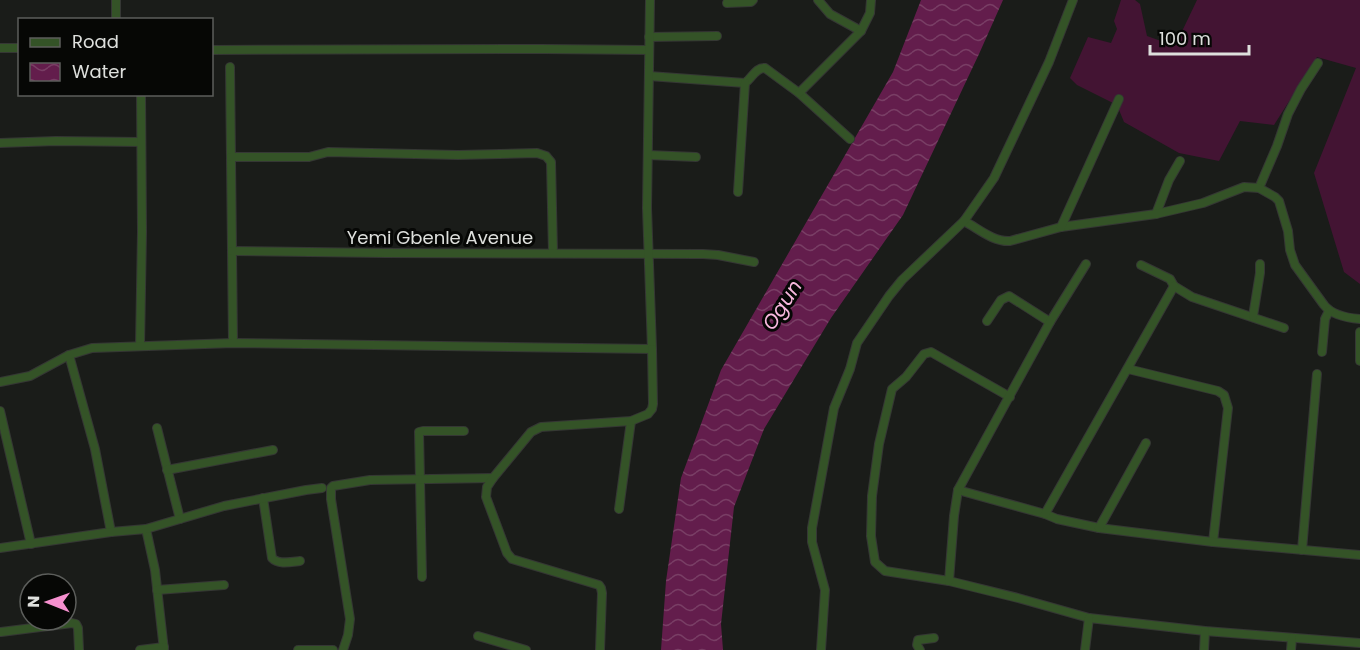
<svg xmlns="http://www.w3.org/2000/svg" width="1360" height="650" viewBox="0 0 1360 650" font-family="Poppins,sans-serif">
  <style>
    .grass { fill: #431433 }
    .water { fill: url(#water-waves) }
    .lines { fill: none; stroke-linecap: round; stroke-linejoin: round }
    .minor-casing { stroke: #353734; stroke-width: 10 }
    .minor { stroke: #345327; stroke-width: 8 }
    .labels { text-anchor: middle; stroke-width: 6; stroke-linejoin: round; paint-order: stroke }
    .street-label { font-size: 18px; fill: #dee0dd; stroke: #060705 }
    .water-label { font-size: 20px; font-style: italic; fill: #f7b7dd; stroke: #060705 }
  </style>
  <defs>
    <pattern id="water-waves" width="16" height="10" patternUnits="userSpaceOnUse" patternTransform="scale(1.5)"><rect width="16" height="10" fill="#631d4c"/><path d="M0 5q4-4 8 0t8 0" fill="none" stroke="#793e65"/></pattern>
  </defs>
  <rect width="100%" height="100%" fill="#1a1c19"/>
  <!-- grass -->
  <polygon class="grass" points="1121,0 1135,0 1140,4 1147,36 1175,46 1197,0 1360,0 1360,284 1344,272 1314,173 1356,68 1317,57 1274,125 1240,121 1219,161 1179,153 1124,122 1117,105 1077,85 1070,78 1088,37 1111,43 1117,29 1114,21"/>
  <!-- water -->
  <polygon class="water" points="921,0 1003,0 979,54 903,215 831,318 764,429 734,507 721,624 723,650 661,650 666,581 681,478 721,370 893,72"/>
  <g class="lines">
    <!-- minor casing -->
    <g class="minor-casing">
      <g id="minor">
        <polyline points="116,0 116,20"/>
        <polyline points="818,0 830,14 861,31"/>
        <polyline points="727,3 751,2 753,0"/>
        <polyline points="649,37 717,36"/>
        <polyline points="0,48 20,48"/>
        <polyline points="212,50 544,49 649,50"/>
        <polyline points="230,67 233,343"/>
        <path d="M649,76L745,83C752,78 756,67 765,68L799,93L850,139"/>
        <polyline points="799,93 861,31 870,13 871,0"/>
        <polyline points="0,143 56,141 141,142"/>
        <polyline points="648,155 696,157"/>
        <polyline points="231,157 309,157 328,152 458,155 537,153 546,156 551,162 553,253"/>
        <polyline points="1259,188 1277,146 1288,114 1301,89 1318,63"/>
        <polyline points="738,192 745,83"/>
        <polyline points="1156,214 1169,180 1180,161"/>
        <path d="M964,221C979,229 993,242 1010,241L1061,227L1156,214L1203,203L1244,187L1259,188L1275,197L1279,201L1288,231L1290,250L1295,265L1324,305C1332,315 1347,318 1360,319"/>
        <polyline points="1061,227 1119,99"/>
        <polyline points="232,251 384,253 703,254 718,255 754,262"/>
        <polyline points="1141,265 1170,279 1174,286 1192,297 1284,328"/>
        <polyline points="1253,316 1260,273 1260,264"/>
        <polyline points="987,321 1001,300 1009,296 1050,322"/>
        <polyline points="1360,332 1360,361"/>
        <polyline points="140,346 142,232 141,94"/>
        <polyline points="1322,352 1325,319 1329,311"/>
        <polyline points="69,355 95,449 111,532"/>
        <polyline points="1128,369 1218,391 1224,395 1228,408 1213,542"/>
        <polyline points="0,382 30,376 69,355 92,348 233,343 652,349 647,208 650,0"/>
        <polyline points="1010,397 931,352 924,354 906,377 892,389 879,444 872,496 871,536 875,562 885,571 949,581 1018,598 1089,618 1205,631 1360,643"/>
        <polyline points="0,411 31,544"/>
        <polyline points="157,428 180,519"/>
        <polyline points="167,470 273,450"/>
        <polyline points="958,490 1045,514 1057,519 1099,528 1213,542 1360,555"/>
        <path d="M263,498L272,558C278,565 291,562 300,561"/>
        <polyline points="619,509 631,421"/>
        <polyline points="1045,514 1174,286"/>
        <polyline points="1099,528 1146,443"/>
        <polyline points="146,529 155,570 164,650"/>
        <polyline points="0,548 111,532 146,529 224,506 306,490 322,488"/>
        <polyline points="1302,550 1317,374"/>
        <polyline points="422,577 419,432 423,431 464,431"/>
        <polyline points="949,581 954,516 958,490 1050,322 1086,264"/>
        <polyline points="157,590 224,585"/>
        <polyline points="1,632 72,623 76,624 78,628 79,650"/>
        <polyline points="478,636 526,650"/>
        <polyline points="140,650 164,647"/>
        <polyline points="298,650 333,650"/>
        <polyline points="343,650 348,635 350,619 331,499 331,488 333,486 370,480 493,478"/>
        <polyline points="600,650 602,593 601,588 599,585 512,559 507,553 486,497 487,487 493,478 531,432 541,427 631,421 648,414 652,409 653,404 652,349"/>
        <polyline points="821,650 825,590 812,542 812,528 834,408 850,369 857,343 889,296 902,280 964,221 994,178 1049,62 1073,0"/>
        <polyline points="920,650 917,645 918,640 934,638"/>
        <polyline points="1085,650 1089,618"/>
        <polyline points="1204,650 1205,631"/>
        <polyline points="1291,650 1292,638"/>
      </g>
    </g>
    <!-- minor -->
    <use href="#minor" class="minor"/>
  </g>
  <g class="labels">
    <!-- street labels -->
    <g class="street-label">
      <text x="440" y="244">Yemi Gbenle Avenue</text>
    </g>
    <!-- water labels -->
    <g class="water-label">
      <text transform="translate(782 305) rotate(-57)" y="7">Ogun</text>
    </g>
  </g>
  <!-- legend -->
  <rect x="18" y="18" width="195" height="78" fill="#060705" stroke="#5c5e5b" stroke-width="1.5"/>
  <rect x="30" y="38" width="30" height="9" fill="#345327" stroke="#5c5e5b" stroke-width="1.5"/>
  <text x="72" y="48" font-size="18" fill="#dee0dd">Road</text>
  <rect x="30" y="63" width="30" height="18" fill="url(#water-waves)" stroke="#5c5e5b" stroke-width="1.5"/>
  <text x="72" y="78" font-size="18" fill="#dee0dd">Water</text>
  <!-- north arrow -->
  <g transform="translate(48 602) rotate(271)"><circle r="28" fill="#060705" stroke="#5c5e5b" stroke-width="1.5"/>
  <path d="M0-4.5L10 22L0 15L-10 22Z" fill="#f690cf"/>
  <text y="-9" font-size="16" font-weight="bold" text-anchor="middle" fill="#dee0dd">N</text>
  </g>
  <!-- scale -->
  <path d="M1150 45v9h99v-9" fill="none" stroke="#dee0dd" stroke-width="3"/>
  <text x="1159" y="45" font-size="18" fill="#dee0dd" stroke="#060705" stroke-width="4.5" paint-order="stroke">100 m</text>
</svg>
